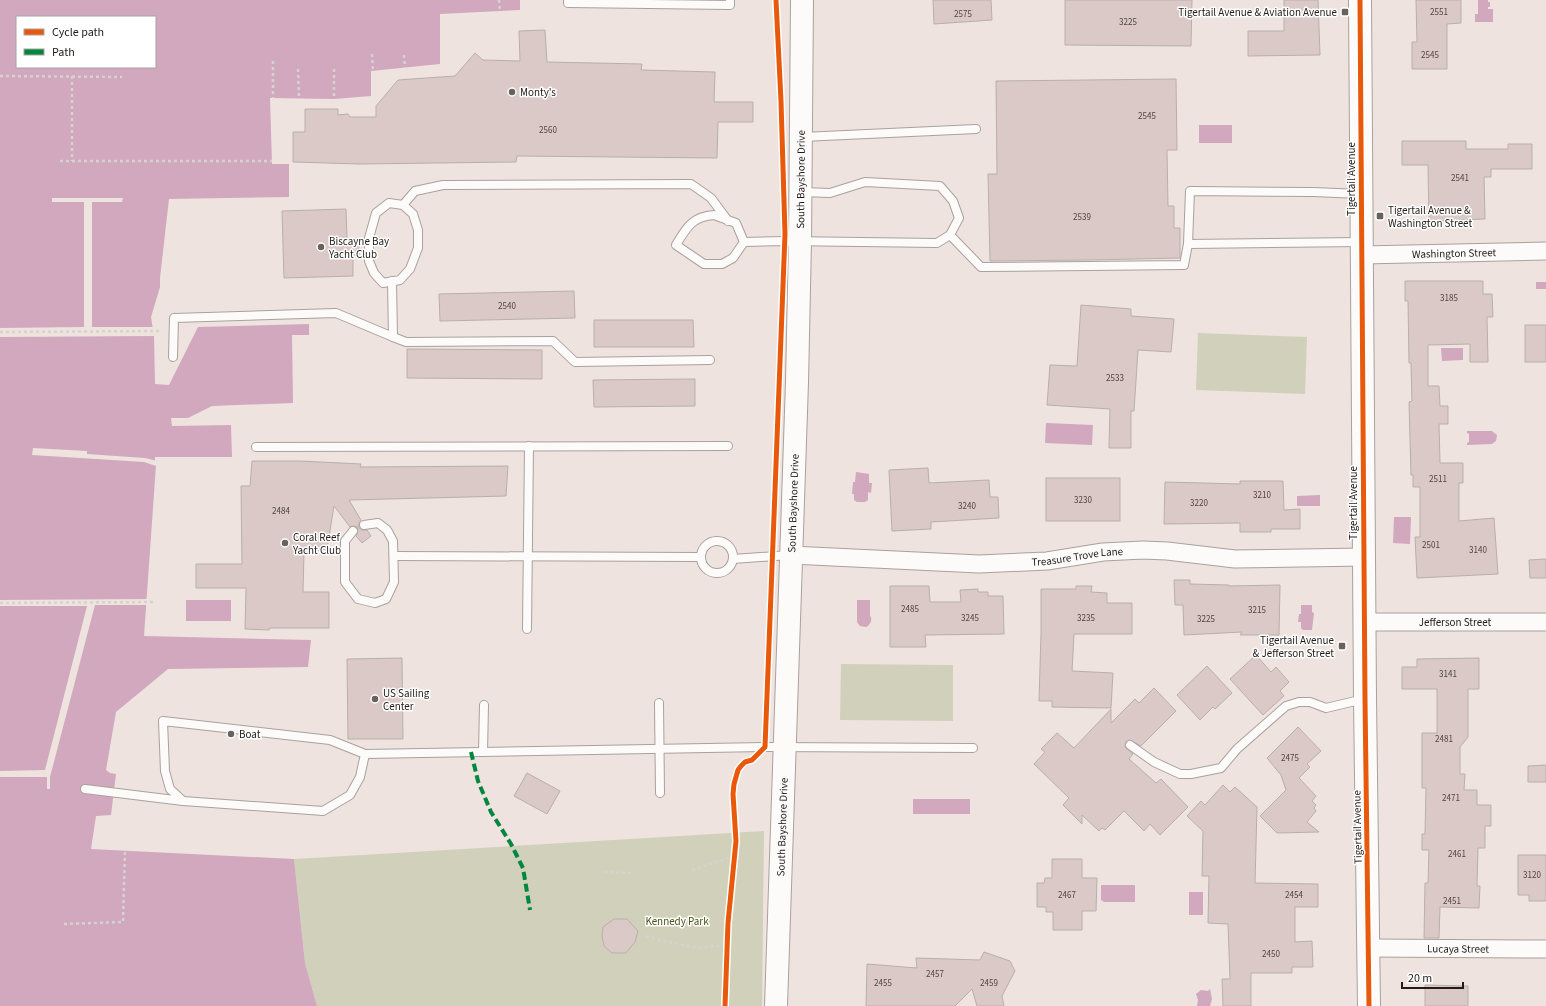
<svg xmlns="http://www.w3.org/2000/svg" width="1546" height="1006" viewBox="0 0 1546 1006" font-family="'Source Sans 3',sans-serif">
  <style>
    .green { fill: #d1d0ba }
    .water { fill: #d1a8bd; fill-rule: evenodd }
    .pier { fill: #eee3de }
    .building { fill: #dac9c7; stroke: #b8afac }
    .lines { fill: none; stroke-linecap: round; stroke-linejoin: round }
    .lane-casing { stroke: #a9a19d; stroke-width: 10 }
    .street-casing { stroke: #a9a19d; stroke-width: 19 }
    .secondary-casing { stroke: #a9a19d; stroke-width: 24 }
    .path { stroke: #d5d2d0; stroke-width: 2.5; stroke-dasharray: 3 3; stroke-linecap: butt }
    .lane { stroke: #fcfbfa; stroke-width: 8 }
    .street { stroke: #fcfbfa; stroke-width: 17 }
    .secondary { stroke: #fcfbfa; stroke-width: 22 }
    .quiet { stroke: #00873e; stroke-width: 4; stroke-dasharray: 8 4; stroke-linecap: butt }
    .cycleway-casing { stroke: #fff; stroke-width: 8 }
    .cycleway { stroke: #e8590c; stroke-width: 5 }
    .poi-dot { fill: #69615d; stroke: #fff; stroke-width: 1.5 }
    .labels { text-anchor: middle; stroke-width: 3; stroke-linejoin: round; paint-order: stroke }
    .number-label { font-size: 9px; fill: #504643 }
    .poi-label { font-size: 11px; fill: #221b17; stroke: #fff; text-anchor: start }
    .street-label { font-size: 11px; fill: #221b17; stroke: #fff }
    .park-label { font-size: 11px; fill: #495211; stroke: #fff }
  </style>
  <rect width="100%" height="100%" fill="#eee3de"/>
  <!-- green -->
  <g class="green">
    <polygon points="1198,333 1307,337 1305,394 1196,390"/>
    <polygon points="841,664 953,665 953,721 840,720"/>
    <polygon points="764,831 762,1006 317,1006 305,963 294,859"/>
  </g>
  <!-- water -->
  <g class="water">
    <path d="M0,0H520V10L440,14V64L371,71V96L334,99L270,98L272,164H289V197L169,199L160,278V287L151,317L154,336L155,384L169,385L198,327L309,324V335H292L293,403L212,406L188,418H171L172,426L231,425L232,457H155V464L156,465L144,636L311,640L308,667L168,669L116,712L106,770L110,773L116,774L111,815L96,816L91,849L294,859L305,963L317,1006H0ZM17,17H155V67H17Z"/>
    <polygon points="1478,0 1488,0 1488,2 1490,2 1490,7 1488,7 1488,9 1493,9 1493,22 1475,22 1475,14 1478,14"/>
    <rect x="1199" y="125" width="33" height="18"/>
    <rect x="1536" y="282" width="10" height="7"/>
    <polygon points="1441,348 1463,348 1463,360 1442,361"/>
    <polygon points="1046,423 1093,425 1092,445 1045,443"/>
    <polygon points="1467,431 1492,431 1497,435 1496,441 1492,444 1467,445 1467,443 1469,442 1469,434 1467,433"/>
    <polygon points="856,472 869,474 869,483 872,483 871,493 868,492 868,500 865,502 857,502 854,500 854,494 852,494 853,482 855,482"/>
    <polygon points="1320,495 1320,506 1297,506 1297,496"/>
    <polygon points="1394,517 1411,517 1410,544 1393,543"/>
    <rect x="186" y="600" width="45" height="21"/>
    <path d="M857,600H870V616L871,617C872,621 870,625 866,627L860,626L857,622Z"/>
    <polygon points="1301,605 1312,605 1312,612 1314,613 1312,630 1303,630 1301,628 1301,622 1298,622 1299,614 1301,614"/>
    <rect x="913" y="799" width="57" height="15"/>
    <polygon points="1101,885 1135,885 1135,902 1104,902 1101,900"/>
    <rect x="1189" y="892" width="14" height="23"/>
    <polygon points="1210,989 1212,999 1210,1006 1197,1006 1198,1000 1196,994 1201,990 1208,991"/>
  </g>
  <!-- pier -->
  <g class="pier">
    <polygon points="52,198 123,198 122,202 92,202 92,327 154,327 156,336 0,337 0,328 84,327 84,202 52,202"/>
    <polygon points="33,448 87,451 87,454 145,458 157,461 157,463 156,466 144,462 32,455"/>
    <polygon points="148,599 148,605 95,605 50,777 50,789 47,789 47,777 0,777 0,771 45,770 87,606 0,606 0,600"/>
  </g>
  <!-- building -->
  <g class="building">
    <polygon points="933,0 991,0 992,20 934,24"/>
    <polygon points="1065,0 1192,0 1191,46 1065,45"/>
    <polygon points="1284,0 1318,0 1320,55 1248,56 1248,31 1284,31"/>
    <polygon points="1416,0 1461,0 1461,23 1447,24 1447,69 1412,69 1412,42 1417,42"/>
    <polygon points="545,30 547,62 642,64 641,70 715,72 714,102 753,102 753,122 718,122 717,158 517,156 516,162 359,164 293,162 293,132 305,132 305,109 338,109 338,115 348,114 350,117 376,117 376,106 398,80 455,76 475,53 483,60 520,61 519,31"/>
    <polygon points="1176,79 1177,150 1167,150 1168,206 1174,206 1174,228 1180,228 1180,258 1090,260 990,261 988,174 997,174 996,81"/>
    <polygon points="1402,141 1466,141 1466,149 1508,149 1508,144 1532,144 1532,169 1491,169 1491,177 1484,177 1485,219 1429,221 1428,165 1402,165"/>
    <polygon points="346,209 347,239 359,238 359,255 353,255 353,276 284,278 282,211"/>
    <polygon points="1405,281 1483,281 1483,294 1492,294 1493,317 1487,317 1488,362 1470,362 1470,344 1428,345 1428,386 1439,386 1440,406 1448,406 1448,424 1439,424 1440,463 1463,463 1463,483 1459,483 1459,521 1494,518 1498,574 1417,578 1415,537 1420,537 1420,487 1413,487 1413,475 1411,475 1409,402 1412,401 1411,363 1409,363 1408,301 1405,301"/>
    <polygon points="574,291 575,318 440,321 439,294"/>
    <polygon points="1081,305 1131,309 1131,316 1174,319 1171,352 1138,350 1134,411 1131,411 1131,448 1109,448 1110,409 1047,405 1050,365 1077,366"/>
    <polygon points="594,320 693,320 694,347 594,347"/>
    <rect x="1525" y="325" width="21" height="37"/>
    <polygon points="407,349 542,350 542,379 407,378"/>
    <polygon points="695,379 695,406 594,407 593,380"/>
    <polygon points="252,461 300,461 361,464 360,467 508,466 506,496 349,500 361,520 359,523 359,528 362,530 367,530 371,536 362,543 356,536 358,531 357,527 353,526 350,527 334,506 327,549 304,552 303,592 329,592 329,628 270,628 269,630 245,629 246,588 196,588 196,564 242,564 241,486 250,486"/>
    <polygon points="928,468 929,483 989,480 990,497 998,497 999,518 931,522 931,529 892,531 889,470"/>
    <rect x="1046" y="478" width="74" height="43"/>
    <polygon points="1240,481 1283,481 1284,510 1300,509 1300,529 1271,529 1271,532 1240,532 1240,523 1164,524 1165,482 1240,484"/>
    <polygon points="1546,559 1546,578 1530,578 1529,560"/>
    <polygon points="1174,580 1190,580 1190,584 1229,585 1229,586 1280,585 1279,635 1240,635 1242,632 1184,635 1183,605 1175,605"/>
    <polygon points="890,586 929,586 930,602 961,602 960,590 978,589 978,592 988,592 988,596 1003,596 1004,634 925,635 926,647 890,647"/>
    <polygon points="1076,586 1092,586 1091,592 1107,593 1107,603 1132,603 1132,634 1074,634 1072,671 1113,673 1111,708 1052,707 1052,701 1039,701 1041,634 1041,589 1076,589"/>
    <polygon points="1256,655 1271,672 1276,667 1289,682 1280,691 1284,696 1263,715 1230,679"/>
    <polygon points="402,658 403,739 348,739 347,659"/>
    <polygon points="1479,658 1479,689 1468,689 1468,737 1460,747 1460,774 1465,774 1464,790 1477,790 1477,805 1491,805 1491,826 1485,826 1485,848 1478,848 1477,886 1480,886 1479,908 1440,907 1439,938 1424,938 1425,883 1428,883 1429,850 1422,850 1422,834 1425,834 1426,788 1422,788 1422,733 1437,733 1437,689 1402,689 1402,667 1417,667 1417,659"/>
    <polygon points="1207,666 1232,693 1215,709 1213,707 1200,720 1177,695"/>
    <polygon points="1154,688 1176,711 1141,746 1130,740 1126,742 1125,747 1133,754 1129,759 1156,783 1161,779 1188,807 1160,835 1150,824 1144,831 1124,811 1105,830 1102,828 1099,831 1082,815 1082,824 1063,805 1069,798 1034,764 1045,752 1041,749 1057,733 1074,748 1111,709 1111,723 1135,699 1139,703"/>
    <polygon points="1298,727 1321,751 1307,764 1310,767 1299,778 1316,796 1312,801 1316,805 1314,808 1316,811 1307,822 1319,832 1277,833 1260,816 1286,790 1281,775 1267,758"/>
    <polygon points="1546,765 1546,782 1528,782 1528,766"/>
    <polygon points="527,773 560,791 547,814 514,796"/>
    <polygon points="1223,785 1230,792 1235,787 1257,807 1255,883 1318,884 1318,907 1295,907 1295,942 1312,941 1313,967 1292,967 1292,973 1251,973 1251,1006 1223,1006 1222,979 1230,979 1228,924 1208,923 1209,876 1202,876 1203,831 1187,816 1201,801 1205,805"/>
    <polygon points="1518,855 1546,855 1546,901 1529,901 1529,895 1518,895"/>
    <polygon points="1052,859 1082,859 1082,878 1097,878 1096,911 1082,911 1082,930 1053,930 1053,912 1046,912 1046,907 1037,907 1037,883 1044,883 1045,878 1052,878"/>
    <polygon points="614,919 627,919 638,931 635,942 626,953 612,953 604,946 602,936 603,927"/>
    <polygon points="984,952 1010,961 1015,971 1002,996 1004,1006 977,1006 972,989 955,1006 866,1006 867,964 917,968 916,958 980,960"/>
    <polygon points="1425,985 1468,986 1468,1006 1425,1006"/>
  </g>
  <g class="lines">
    <!-- lane casing -->
    <g class="lane-casing">
      <g id="lane">
        <polyline points="568,0 568,3 730,5 730,0"/>
        <polyline points="802,137 976,129"/>
        <polyline points="1361,194 1313,192 1190,191 1188,244 1361,242"/>
        <polygon points="389,203 403,205 413,214 418,230 418,248 410,269 400,280 383,283 374,273 369,261 369,238 376,213"/>
        <polyline points="403,205 415,191 443,185 691,184 711,198 728,221"/>
        <path d="M714,215L736,223L744,242L733,258L722,264H704L676,245C686,228 693,216 714,215Z"/>
        <polyline points="950,235 981,267 1184,265 1188,244"/>
        <polyline points="744,242 785,241 937,243 950,235 959,218 953,201 940,186 865,182 830,193 802,192"/>
        <polyline points="392,281 393,337 406,342 553,341 575,362 710,360"/>
        <polyline points="173,357 174,318 336,313 393,337"/>
        <polyline points="256,447 728,446"/>
        <polyline points="353,531 345,541 345,582 358,599 375,603 386,599 394,582 393,541 387,530 378,523 364,525"/>
        <circle cx="717" cy="557" r="16"/>
        <polyline points="394,556 700,557"/>
        <polyline points="733,559 790,555"/>
        <polyline points="527,629 529,446"/>
        <polyline points="659,703 660,793"/>
        <polyline points="1130,745 1154,762 1180,774 1191,774 1221,768 1237,749 1286,706 1299,702 1310,702 1326,708 1364,699"/>
        <polyline points="483,752 484,705"/>
        <polyline points="365,754 360,777 350,795 323,811 183,801 170,789 165,771 163,721 330,740 365,754 765,747 973,748"/>
        <polyline points="85,789 183,801"/>
      </g>
    </g>
    <!-- street casing -->
    <g class="street-casing">
      <g id="street">
        <path id="s1" d="M1362,255L1546,251"/>
        <path id="s2" d="M791,555L979,564L1047,561L1103,552L1143,550L1167,551L1235,559L1364,557"/>
        <path id="s3" d="M1365,622H1546"/>
        <path id="s4" d="M1369,948L1546,949"/>
      </g>
    </g>
    <!-- secondary casing -->
    <g class="secondary-casing">
      <g id="secondary">
        <polyline points="1360,0 1365,699 1369,1006"/>
        <path id="s5" d="M776,1006L797,382L800,241L802,0"/>
      </g>
    </g>
    <!-- path -->
    <g class="path">
      <polyline points="499,0 500,11"/>
      <polyline points="372,54 373,71"/>
      <polyline points="404,55 405,68"/>
      <polyline points="273,61 273,98"/>
      <polyline points="298,69 299,97"/>
      <polyline points="334,69 334,99"/>
      <polyline points="0,76 122,77"/>
      <polyline points="72,76 72,161"/>
      <polyline points="60,161 272,161"/>
      <polyline points="0,332 160,331"/>
      <polyline points="0,603 153,602"/>
      <polyline points="692,870 735,856"/>
      <polyline points="604,872 634,873"/>
      <polyline points="64,924 123,922 125,850"/>
      <polyline points="646,936 669,942 698,948 726,945"/>
    </g>
    <!-- lane -->
    <use href="#lane" class="lane"/>
    <!-- street -->
    <use href="#street" class="street"/>
    <!-- secondary -->
    <use href="#secondary" class="secondary"/>
    <!-- quiet -->
    <polyline class="quiet" points="471,752 478,781 491,812 511,844 523,868 530,910"/>
    <!-- cycleway casing -->
    <g class="cycleway-casing">
      <g id="cycleway">
        <polyline points="1360,0 1365,699 1369,1006"/>
        <polyline points="725,1006 728,923 736,841 733,794 734,784 738,770 741,766 745,762 752,760 765,747 785,234 781,101 776,0"/>
      </g>
    </g>
    <!-- cycleway -->
    <use href="#cycleway" class="cycleway"/>
  </g>
  <!-- markers -->
  <g class="poi-dot">
    <rect x="1341" y="8" width="8" height="8" rx="2"/>
    <circle cx="512" cy="92" r="4"/>
    <rect x="1376" y="212" width="8" height="8" rx="2"/>
    <circle cx="321" cy="247" r="4"/>
    <circle cx="285" cy="543" r="4"/>
    <rect x="1338" y="642" width="8" height="8" rx="2"/>
    <circle cx="375" cy="699" r="4"/>
    <circle cx="231" cy="734" r="4"/>
  </g>
  <g class="labels">
    <!-- number labels -->
    <g class="number-label">
      <text x="1439" y="15">2551</text>
      <text x="963" y="17">2575</text>
      <text x="1128" y="25">3225</text>
      <text x="1430" y="58">2545</text>
      <text x="1147" y="119">2545</text>
      <text x="548" y="133">2560</text>
      <text x="1460" y="181">2541</text>
      <text x="1082" y="220">2539</text>
      <text x="1449" y="301">3185</text>
      <text x="507" y="309">2540</text>
      <text x="1115" y="381">2533</text>
      <text x="1438" y="482">2511</text>
      <text x="1262" y="498">3210</text>
      <text x="1083" y="503">3230</text>
      <text x="1199" y="506">3220</text>
      <text x="967" y="509">3240</text>
      <text x="281" y="514">2484</text>
      <text x="1431" y="548">2501</text>
      <text x="1478" y="553">3140</text>
      <text x="910" y="612">2485</text>
      <text x="1257" y="613">3215</text>
      <text x="970" y="621">3245</text>
      <text x="1086" y="621">3235</text>
      <text x="1206" y="622">3225</text>
      <text x="1448" y="677">3141</text>
      <text x="1444" y="742">2481</text>
      <text x="1290" y="761">2475</text>
      <text x="1451" y="801">2471</text>
      <text x="1457" y="857">2461</text>
      <text x="1532" y="878">3120</text>
      <text x="1067" y="898">2467</text>
      <text x="1294" y="898">2454</text>
      <text x="1452" y="904">2451</text>
      <text x="1271" y="957">2450</text>
      <text x="935" y="977">2457</text>
      <text x="883" y="986">2455</text>
      <text x="989" y="986">2459</text>
    </g>
    <!-- poi labels -->
    <g class="poi-label">
      <text x="1337" y="16" text-anchor="end">Tigertail Avenue &amp; Aviation Avenue</text>
      <text x="520" y="96">Monty's</text>
      <text x="1388" y="214">Tigertail Avenue &amp;<tspan x="1388" dy="13">Washington Street</tspan></text>
      <text x="329" y="245">Biscayne Bay<tspan x="329" dy="13">Yacht Club</tspan></text>
      <text x="293" y="541">Coral Reef<tspan x="293" dy="13">Yacht Club</tspan></text>
      <text x="1334" y="644" text-anchor="end">Tigertail Avenue<tspan x="1334" dy="13">&amp; Jefferson Street</tspan></text>
      <text x="383" y="697">US Sailing<tspan x="383" dy="13">Center</tspan></text>
      <text x="239" y="738">Boat</text>
    </g>
    <!-- street labels -->
    <g class="street-label">
      <text dy="4" stroke="none"><textPath href="#s5" startOffset="827">South Bayshore Drive</textPath></text>
      <text transform="translate(1351 179) rotate(-90)" y="4">Tigertail Avenue</text>
      <text dy="4" stroke="none"><textPath href="#s1" startOffset="92">Washington Street</textPath></text>
      <text dy="4" stroke="none"><textPath href="#s5" startOffset="503">South Bayshore Drive</textPath></text>
      <text transform="translate(1353 503) rotate(-90)" y="4">Tigertail Avenue</text>
      <text dy="4" stroke="none"><textPath href="#s2" startOffset="287">Treasure Trove Lane</textPath></text>
      <text dy="4" stroke="none"><textPath href="#s3" startOffset="90">Jefferson Street</textPath></text>
      <text dy="4" stroke="none"><textPath href="#s5" startOffset="179">South Bayshore Drive</textPath></text>
      <text transform="translate(1357 827) rotate(-91)" y="4">Tigertail Avenue</text>
      <text dy="4" stroke="none"><textPath href="#s4" startOffset="89">Lucaya Street</textPath></text>
    </g>
    <!-- park labels -->
    <g class="park-label">
      <text x="677" y="925">Kennedy Park</text>
    </g>
  </g>
  <!-- legend -->
  <rect x="16" y="16" width="140" height="52" fill="#ffffff" stroke="#a7a4a2"/>
  <rect x="24" y="29" width="20" height="6" fill="#e8590c" stroke="#a7a4a2"/>
  <text x="52" y="36" font-size="12" fill="#221b17">Cycle path</text>
  <rect x="24" y="49" width="20" height="6" fill="#00873e" stroke="#a7a4a2"/>
  <text x="52" y="56" font-size="12" fill="#221b17">Path</text>
  <!-- scale -->
  <path d="M1402 982v6h61v-6" fill="none" stroke="#221b17" stroke-width="2"/>
  <text x="1408" y="982" font-size="12" fill="#221b17" stroke="#ffffff" stroke-width="3" paint-order="stroke">20 m</text>
</svg>
